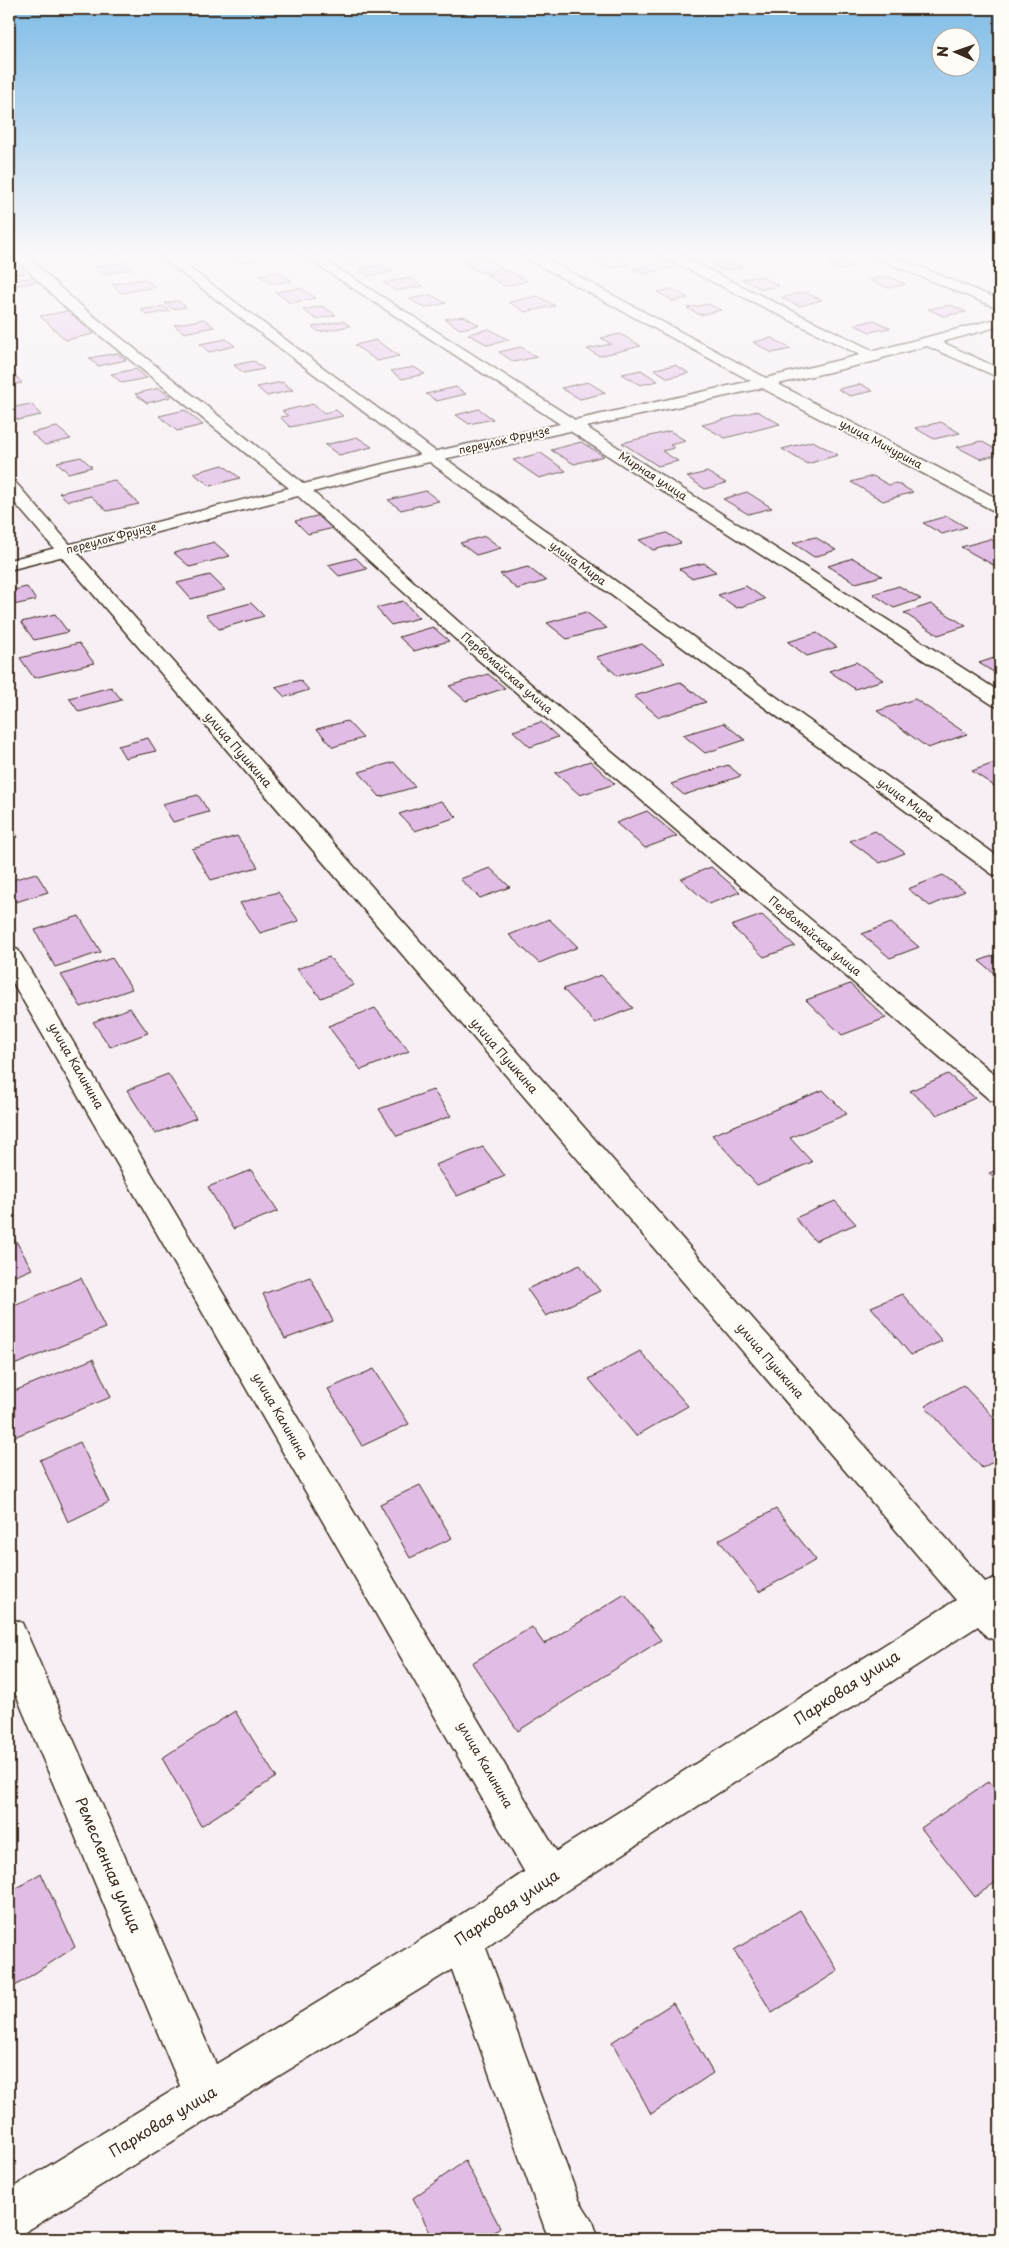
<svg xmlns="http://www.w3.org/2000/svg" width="1009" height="2248" viewBox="0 0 1009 2248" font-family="'Playpen Sans',sans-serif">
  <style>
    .building { fill: #e1bce5; stroke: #3b2a1e }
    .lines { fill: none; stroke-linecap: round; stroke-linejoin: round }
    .street-casing { stroke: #3b2a1e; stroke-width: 3 }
    .secondary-casing { stroke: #3b2a1e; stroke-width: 3 }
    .street { fill: #fdfcf7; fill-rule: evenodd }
    .secondary { fill: #fdfcf7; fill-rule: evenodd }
    .labels { text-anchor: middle; stroke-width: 4; stroke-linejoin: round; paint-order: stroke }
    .far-street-label { font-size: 11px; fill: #3b2a1e; stroke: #fdfcf7 }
    .street-label { font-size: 12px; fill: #3b2a1e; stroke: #fdfcf7 }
    .near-street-label { font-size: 15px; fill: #3b2a1e; stroke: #fdfcf7 }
  </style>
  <rect width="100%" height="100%" fill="#f7eff3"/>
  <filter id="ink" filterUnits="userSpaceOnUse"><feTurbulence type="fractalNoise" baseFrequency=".02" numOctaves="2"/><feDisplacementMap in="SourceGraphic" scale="10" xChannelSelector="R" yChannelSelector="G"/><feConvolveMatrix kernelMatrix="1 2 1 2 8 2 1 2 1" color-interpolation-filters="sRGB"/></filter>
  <g filter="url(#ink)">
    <!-- building -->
    <g class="building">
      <polygon points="90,252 116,252 120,255 92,260 82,253"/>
      <polygon points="243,252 255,260 237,263 226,255"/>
      <polygon points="359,253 368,258 348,262 339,257"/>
      <polygon points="614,255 629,264 608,268 592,259"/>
      <polygon points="483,257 504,269 482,273 461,261"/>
      <polygon points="731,261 742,267 723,270 712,264"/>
      <polygon points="13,262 25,273 9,275 9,263"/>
      <polygon points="124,262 133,269 103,274 94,267"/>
      <polygon points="669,262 678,266 642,274 633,269"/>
      <polygon points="841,262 853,267 841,270 829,265"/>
      <polygon points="382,265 392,272 369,276 359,269"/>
      <polygon points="508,271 527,281 505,286 486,275"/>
      <polygon points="280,272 292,281 271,284 259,275"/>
      <polygon points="760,276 779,286 762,289 742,279"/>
      <polygon points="887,276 906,284 888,288 869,280"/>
      <polygon points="33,277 38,282 17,285 12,281"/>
      <polygon points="410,278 423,286 396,291 383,283"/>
      <polygon points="145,279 155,287 121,293 112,284"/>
      <polygon points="301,288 316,298 290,303 275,292"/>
      <polygon points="672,289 688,298 673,301 657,292"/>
      <polygon points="804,292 822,300 799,306 782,298"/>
      <polygon points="431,295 446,303 425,308 409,299"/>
      <polygon points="538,296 555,306 525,312 509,302"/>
      <polygon points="178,301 186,307 173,309 165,303"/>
      <polygon points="708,304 721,310 700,315 687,308"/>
      <polygon points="951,305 966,312 943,316 928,309"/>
      <polygon points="163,306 170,311 147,315 141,310"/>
      <polygon points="322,306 336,315 316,319 303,310"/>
      <polygon points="68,311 94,334 66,340 40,316"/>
      <polygon points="464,316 479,325 460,329 445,319"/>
      <polygon points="204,319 214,327 184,333 174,325"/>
      <polygon points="874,320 890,328 870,332 855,325"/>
      <polygon points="343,321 350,326 319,332 312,327"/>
      <polygon points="489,329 509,340 488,345 468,334"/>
      <polygon points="620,334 641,346 599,356 587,349 611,344 601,338"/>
      <polygon points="772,338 791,349 772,353 753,342"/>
      <polygon points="226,339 235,346 209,352 200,344"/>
      <polygon points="376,340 399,356 377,361 355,345"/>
      <polygon points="521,347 537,357 514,362 499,352"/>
      <polygon points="117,353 126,360 98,366 89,358"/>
      <polygon points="254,361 264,369 243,373 234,365"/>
      <polygon points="675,365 689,373 668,378 654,369"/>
      <polygon points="414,367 425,374 402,379 391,371"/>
      <polygon points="136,369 147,378 122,383 111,374"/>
      <polygon points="641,370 658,381 640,385 622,374"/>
      <polygon points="14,374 22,383 9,385 9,376"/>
      <polygon points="282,382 293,390 267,396 257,387"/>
      <polygon points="588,382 606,393 580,399 561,388"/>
      <polygon points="861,384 873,391 850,396 838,389"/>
      <polygon points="456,387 466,394 437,401 426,394"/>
      <polygon points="159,388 171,397 147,403 135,394"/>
      <polygon points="31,404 41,415 18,420 12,414 9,415 9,408"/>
      <polygon points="314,404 324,413 336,410 343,416 290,427 280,417 288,416 282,411"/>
      <polygon points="479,409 493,419 469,424 456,415"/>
      <polygon points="185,410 203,425 177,431 159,416"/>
      <polygon points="757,411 780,424 725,438 702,425"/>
      <polygon points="941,422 960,433 934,439 915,428"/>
      <polygon points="57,427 71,439 45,445 31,433"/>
      <polygon points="670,431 686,441 670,445 674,448 662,451 678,461 658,466 622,443"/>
      <polygon points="357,437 372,447 339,455 325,445"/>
      <polygon points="813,441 838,455 807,464 782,449"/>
      <polygon points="981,441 1000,452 1000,454 980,459 957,447"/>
      <polygon points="581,442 604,456 574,464 551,450"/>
      <polygon points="541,453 566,471 539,478 513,460"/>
      <polygon points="81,457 92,467 68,473 57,462"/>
      <polygon points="223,465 240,478 210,486 193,473"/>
      <polygon points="707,472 726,483 705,489 687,477"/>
      <polygon points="873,476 889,485 896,483 913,492 883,501 851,482"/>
      <polygon points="114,480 139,504 107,511 91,496 68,501 59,493"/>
      <polygon points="426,491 439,501 401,510 388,500"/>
      <polygon points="747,492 772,508 748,514 723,499"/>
      <polygon points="321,515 334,528 308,534 295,521"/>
      <polygon points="947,516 966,527 942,534 923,523"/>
      <polygon points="667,533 681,543 653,550 639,540"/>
      <polygon points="485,536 501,548 476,555 460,543"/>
      <polygon points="815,537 836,550 814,557 793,543"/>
      <polygon points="990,539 1000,544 1000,566 997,567 961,547"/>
      <polygon points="214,542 230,556 190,567 174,553"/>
      <polygon points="356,558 367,569 339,576 328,565"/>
      <polygon points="853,558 882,576 856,583 828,566"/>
      <polygon points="704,563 716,572 691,578 679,569"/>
      <polygon points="528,567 546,581 517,589 500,574"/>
      <polygon points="210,575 225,590 191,599 177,583"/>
      <polygon points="746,586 765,599 737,608 718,595"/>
      <polygon points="899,586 921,599 894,608 873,594"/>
      <polygon points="27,587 36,600 9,606 9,591"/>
      <polygon points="403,601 419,618 391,625 376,608"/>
      <polygon points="251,603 264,616 219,629 206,615"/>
      <polygon points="931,604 966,626 938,635 904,613"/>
      <polygon points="586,612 607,628 567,639 547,623"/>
      <polygon points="55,614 68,632 34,640 21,622"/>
      <polygon points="433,627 449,641 414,651 399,637"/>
      <polygon points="817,633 837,647 807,656 788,642"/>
      <polygon points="79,643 94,663 34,678 20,658"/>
      <polygon points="642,644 665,663 618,676 596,657"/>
      <polygon points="1000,656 1000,676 979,663"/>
      <polygon points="856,662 883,680 855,689 829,671"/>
      <polygon points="488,674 505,688 466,701 449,686"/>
      <polygon points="300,680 309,690 285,697 275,687"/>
      <polygon points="680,682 706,702 659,717 634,696"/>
      <polygon points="111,687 122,700 79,712 69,698"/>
      <polygon points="915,699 967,734 928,748 877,711"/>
      <polygon points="347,721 363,738 333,747 317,729"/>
      <polygon points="541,722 558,737 530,747 513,731"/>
      <polygon points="724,723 745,740 705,753 683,735"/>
      <polygon points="148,738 156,751 125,758 118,746"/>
      <polygon points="590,761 615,784 580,795 555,773"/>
      <polygon points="1000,761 1000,790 972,771"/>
      <polygon points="394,762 415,787 380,797 359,772"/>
      <polygon points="728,765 741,776 684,795 671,784"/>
      <polygon points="198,795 209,812 173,822 162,804"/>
      <polygon points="441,801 457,817 415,831 399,814"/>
      <polygon points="647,811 677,836 645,848 616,823"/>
      <polygon points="9,823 18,837 9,839"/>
      <polygon points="875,831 905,853 880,863 850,841"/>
      <polygon points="237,836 258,867 211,880 192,849"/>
      <polygon points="711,867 740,892 709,904 681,879"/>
      <polygon points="490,868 510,887 480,898 460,879"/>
      <polygon points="36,873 48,892 16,902 9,890 9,881"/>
      <polygon points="943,875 965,891 930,906 908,889"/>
      <polygon points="278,892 299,921 260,933 240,903"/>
      <polygon points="762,915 795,946 764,957 731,926"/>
      <polygon points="79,916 101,952 55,967 35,930"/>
      <polygon points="549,919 578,947 539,963 509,935"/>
      <polygon points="891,923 919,947 890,958 862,934"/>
      <polygon points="1000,953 1000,978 979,961"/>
      <polygon points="329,957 354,985 321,998 297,969"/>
      <polygon points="112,958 132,989 81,1007 61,975"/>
      <polygon points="601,975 633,1008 595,1023 563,989"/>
      <polygon points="850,984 886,1018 842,1035 806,1000"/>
      <polygon points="130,1008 148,1033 110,1047 93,1022"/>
      <polygon points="375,1008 409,1051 361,1070 328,1026"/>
      <polygon points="168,1074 196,1118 155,1134 127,1090"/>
      <polygon points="948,1074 975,1098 937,1115 910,1091"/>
      <polygon points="433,1090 451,1116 397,1136 379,1109"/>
      <polygon points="823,1090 847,1114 790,1138 812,1162 757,1185 712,1135"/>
      <polygon points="483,1147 505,1176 457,1196 435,1165"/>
      <polygon points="1000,1169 1000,1185 989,1173"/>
      <polygon points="251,1170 278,1211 233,1229 208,1187"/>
      <polygon points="835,1201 856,1224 815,1241 795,1218"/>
      <polygon points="9,1229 32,1269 9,1279"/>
      <polygon points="580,1265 600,1291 546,1316 527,1289"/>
      <polygon points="310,1277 333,1321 285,1339 263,1294"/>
      <polygon points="81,1278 105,1328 9,1367 9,1307"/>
      <polygon points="902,1294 942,1341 911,1355 871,1307"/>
      <polygon points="640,1351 688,1406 636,1436 589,1379"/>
      <polygon points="93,1359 111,1397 14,1437 9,1424 9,1393"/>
      <polygon points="374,1369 409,1424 362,1446 328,1389"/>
      <polygon points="963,1385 1000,1424 1000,1458 982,1468 925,1406"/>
      <polygon points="80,1442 109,1502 68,1522 40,1460"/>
      <polygon points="420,1485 452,1538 410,1558 380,1504"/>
      <polygon points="776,1509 816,1560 759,1592 719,1540"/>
      <polygon points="625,1594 661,1640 518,1731 472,1663 532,1627 544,1644"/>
      <polygon points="235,1711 276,1777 201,1826 162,1758"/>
      <polygon points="989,1781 1000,1795 1000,1879 975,1897 921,1828"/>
      <polygon points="41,1873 75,1947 9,1990 9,1893"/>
      <polygon points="800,1910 838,1971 772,2013 734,1950"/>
      <polygon points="673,2003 713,2073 651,2114 612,2042"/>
      <polygon points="465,2161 500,2227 484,2239 433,2239 413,2198"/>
    </g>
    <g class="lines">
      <!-- street casing -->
      <g class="street-casing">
        <g id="street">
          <polygon points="9,252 22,252 76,302 304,484 414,456 560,424 298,252 312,252 575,420 751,381 520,255 518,252 533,252 766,378 860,355 659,255 657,252 672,252 874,351 1000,318 1000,326 942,342 1000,369 1000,378 927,346 882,358 880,360 778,384 1000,500 1000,512 994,511 762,388 586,427 1000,692 1000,707 993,705 570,431 416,465 313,492 488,648 1000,1079 1000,1102 990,1100 474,656 298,496 9,570 9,560 289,488 66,308"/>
          <polygon points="867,252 883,252 1000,300 1000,309 869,255"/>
          <polygon points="9,947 18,950 21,955 564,1864 570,1878 564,1892 550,1898 536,1892 9,976"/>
          <polygon points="9,1618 22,1623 223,2080 229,2096 223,2112 207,2118 191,2112 9,1678"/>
          <polygon points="462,1918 477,1924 579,2200 593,2222 599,2239 550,2239 545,2229 441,1939 447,1924"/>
        </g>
      </g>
      <!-- secondary casing -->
      <g class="secondary-casing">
        <g id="secondary">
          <polygon points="154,252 168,252 439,454 1000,858 1000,876 992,874 427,460"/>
          <polygon points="9,481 15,482 985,1582 1000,1576 1000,1642 987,1637 978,1626 564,1892 477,1954 25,2232 9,2239 9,2190 447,1924 536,1864 956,1600 9,496"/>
        </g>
      </g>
      <!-- street -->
      <use href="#street" class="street"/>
      <!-- secondary -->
      <use href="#secondary" class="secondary"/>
    </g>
  </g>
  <!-- sky -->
  <linearGradient id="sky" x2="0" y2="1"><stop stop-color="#7fbce6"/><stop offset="0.45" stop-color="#fbf8fa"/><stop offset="1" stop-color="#fbf8fa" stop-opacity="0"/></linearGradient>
  <rect width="1009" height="566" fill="url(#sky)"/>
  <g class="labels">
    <!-- far-street labels -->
    <g class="far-street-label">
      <text transform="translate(504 440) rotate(-13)" y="4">переулок Фрунзе</text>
      <text transform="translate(881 444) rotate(28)" y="4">улица Мичурина</text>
      <text transform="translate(653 476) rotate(33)" y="4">Мирная улица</text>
      <text transform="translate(111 538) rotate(-15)" y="4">переулок Фрунзе</text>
      <text transform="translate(578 563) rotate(36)" y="4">улица Мира</text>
      <text transform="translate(507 673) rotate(41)" y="4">Первомайская улица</text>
      <text transform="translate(906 800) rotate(36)" y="4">улица Мира</text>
      <text transform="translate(815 936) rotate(40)" y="4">Первомайская улица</text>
    </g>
    <!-- street labels -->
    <g class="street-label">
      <text transform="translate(238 750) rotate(49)" y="4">улица Пушкина</text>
      <text transform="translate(504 1056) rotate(49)" y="4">улица Пушкина</text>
      <text transform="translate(76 1066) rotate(60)" y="4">улица Калинина</text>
      <text transform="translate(770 1361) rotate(49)" y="4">улица Пушкина</text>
      <text transform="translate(280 1416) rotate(60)" y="4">улица Калинина</text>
      <text transform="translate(485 1765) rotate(60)" y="4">улица Калинина</text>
    </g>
    <!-- near-street labels -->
    <g class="near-street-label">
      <text transform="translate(847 1688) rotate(-33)" y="5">Парковая улица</text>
      <text transform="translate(108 1865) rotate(67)" y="5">Ремесленная улица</text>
      <text transform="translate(507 1908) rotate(-34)" y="5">Парковая улица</text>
      <text transform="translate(163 2122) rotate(-31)" y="5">Парковая улица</text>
    </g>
  </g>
  <!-- margin -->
  <rect width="1009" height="2248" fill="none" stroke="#fdfcf7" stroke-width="30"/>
  <rect x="15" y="15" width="979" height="2218" fill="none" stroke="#3b2a1e" stroke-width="2" filter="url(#ink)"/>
  <!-- north arrow -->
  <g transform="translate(956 52) rotate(272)"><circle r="24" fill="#fdfcf7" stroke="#afa8a0"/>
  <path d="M0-4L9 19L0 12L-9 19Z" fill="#3b2a1e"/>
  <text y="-8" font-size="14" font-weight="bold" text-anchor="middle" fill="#3b2a1e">N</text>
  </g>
</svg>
